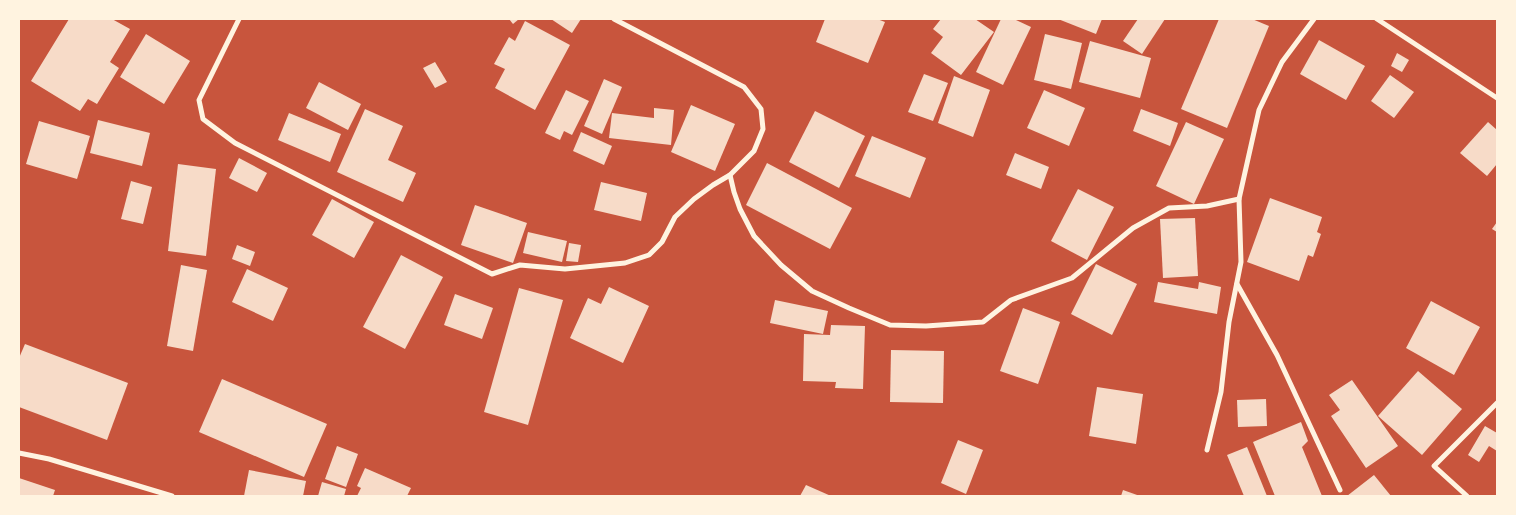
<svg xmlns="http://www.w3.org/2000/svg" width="1516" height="515" viewBox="0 0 1516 515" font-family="Figtree,sans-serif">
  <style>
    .building { fill: #f7dbc8 }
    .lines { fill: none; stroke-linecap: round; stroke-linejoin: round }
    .minor { stroke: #fff3e0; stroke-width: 5 }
  </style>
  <rect width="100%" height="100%" fill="#c8553d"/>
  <!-- building -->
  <g class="building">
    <polygon points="69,19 112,19 130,29 110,62 119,68 97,104 88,99 80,111 31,81"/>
    <polygon points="509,19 519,19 513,24"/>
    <polygon points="551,19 581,19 572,33"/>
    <polygon points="825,19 877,19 885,22 868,63 816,42"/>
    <polygon points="941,19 975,19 994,32 961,75 931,53 943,37 933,29"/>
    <polygon points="1001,19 1014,19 1031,27 1003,85 976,72"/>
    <polygon points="1058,19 1102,19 1096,34"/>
    <polygon points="1138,19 1165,19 1142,54 1123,41"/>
    <polygon points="1219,19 1252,19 1269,26 1227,128 1181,109"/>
    <polygon points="525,21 570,45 535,110 495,88 505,69 494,64 509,37 515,41"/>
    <polygon points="146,34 190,61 164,104 120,77"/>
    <polygon points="1045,34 1082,43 1071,89 1034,80"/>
    <polygon points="1319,40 1365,66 1346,100 1300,74"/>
    <polygon points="1090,41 1151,58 1140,98 1079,82"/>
    <polygon points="1397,53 1409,60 1402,72 1391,66"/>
    <polygon points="435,62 447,82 435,88 423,68"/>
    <polygon points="924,74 948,83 933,121 908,112"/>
    <polygon points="1390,75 1414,92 1394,118 1371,101"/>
    <polygon points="954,76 990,90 973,137 938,123"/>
    <polygon points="604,79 622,87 602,134 584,126"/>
    <polygon points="319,82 361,104 348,130 306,108"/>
    <polygon points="566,90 589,101 572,135 564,131 560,140 545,133"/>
    <polygon points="1044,90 1085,108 1069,146 1027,128"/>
    <polygon points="691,105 735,124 715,171 671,152"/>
    <polygon points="654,108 674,110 671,145 609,138 612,113 654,118"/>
    <polygon points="365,109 403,126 388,160 416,173 403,202 337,172"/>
    <polygon points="1141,109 1178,123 1170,146 1133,131"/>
    <polygon points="815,111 865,136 839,188 789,162"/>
    <polygon points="289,113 341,134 330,162 278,140"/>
    <polygon points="98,120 150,133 142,166 90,153"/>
    <polygon points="39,121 90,136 77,179 26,164"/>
    <polygon points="1186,122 1224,139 1194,204 1156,186"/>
    <polygon points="1488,122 1497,130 1497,164 1487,176 1460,153"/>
    <polygon points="581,132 612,146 604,165 573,151"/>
    <polygon points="872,136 926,158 910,198 855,176"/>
    <polygon points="1015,153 1049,167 1041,189 1006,175"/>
    <polygon points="239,158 267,173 257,192 229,178"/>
    <polygon points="767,163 852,208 830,249 746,205"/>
    <polygon points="178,164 216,169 206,256 168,251"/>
    <polygon points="131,181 152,187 143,224 121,219"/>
    <polygon points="601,182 647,193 641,221 594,210"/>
    <polygon points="1078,189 1114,207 1087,260 1051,241"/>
    <polygon points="1270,198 1322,217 1317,232 1321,234 1313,257 1308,255 1299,281 1247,262"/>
    <polygon points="332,199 374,222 354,258 312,235"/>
    <polygon points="475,205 527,223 513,263 461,245"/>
    <polygon points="1195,218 1198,276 1163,278 1160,219"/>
    <polygon points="1497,222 1497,232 1492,229"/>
    <polygon points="528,232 567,241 562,262 523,253"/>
    <polygon points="569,243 581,245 578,262 566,261"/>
    <polygon points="237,245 255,252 250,266 232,259"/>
    <polygon points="401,255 443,277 405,349 363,327"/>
    <polygon points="1096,264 1137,284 1112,335 1071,314"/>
    <polygon points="181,265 207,270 193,351 167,346"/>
    <polygon points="247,269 288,288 273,321 232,302"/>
    <polygon points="1158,282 1198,289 1199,282 1221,287 1217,314 1154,302"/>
    <polygon points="609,287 649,306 623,363 570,338 588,298 601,304"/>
    <polygon points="519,288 563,300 528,425 484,412"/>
    <polygon points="455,294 493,308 482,339 444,325"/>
    <polygon points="775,300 828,311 823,334 770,323"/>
    <polygon points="1431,301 1480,327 1454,375 1406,348"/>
    <polygon points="1023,308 1060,322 1038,384 1000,371"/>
    <polygon points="831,325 865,326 863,389 835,388 836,382 803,381 804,334 830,335"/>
    <polygon points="25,344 128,383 107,440 19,407 19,358"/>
    <polygon points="891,350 944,351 943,403 890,402"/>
    <polygon points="1418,371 1462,409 1422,455 1378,416"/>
    <polygon points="222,379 327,424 304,477 199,432"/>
    <polygon points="1352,380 1398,446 1366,468 1331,416 1340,410 1329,395"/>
    <polygon points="1097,387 1143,394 1136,444 1089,436"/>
    <polygon points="1266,399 1267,426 1238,427 1237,400"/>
    <polygon points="1301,422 1308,441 1302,447 1322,496 1275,496 1253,442"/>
    <polygon points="1485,426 1497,433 1497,451 1489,446 1479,462 1468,455"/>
    <polygon points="958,440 983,450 966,494 941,483"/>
    <polygon points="337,446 358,454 346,487 325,479"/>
    <polygon points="1247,447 1267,496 1244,496 1227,455"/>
    <polygon points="365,468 411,488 407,496 357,496 361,488 357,486"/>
    <polygon points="249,470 306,481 303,496 244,496"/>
    <polygon points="1374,475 1391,496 1347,496"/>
    <polygon points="19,478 55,490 53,496 19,496"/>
    <polygon points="322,482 346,489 344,496 318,496"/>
    <polygon points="806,485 831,496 800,496"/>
    <polygon points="1123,490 1140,496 1121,496"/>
  </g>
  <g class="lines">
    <!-- minor -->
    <g class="minor">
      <polyline points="239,19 199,100 203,119 235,143 492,274 520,265 565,269 625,263 649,255 662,242 675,217 694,199 713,185 730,175 754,151 763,129 761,109 744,87 614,19"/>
      <polyline points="1377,19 1497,98"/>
      <polyline points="730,175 734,192 740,209 754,236 781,265 812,291 849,308 890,325 926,326 983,322 1011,300 1072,278 1133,228 1169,208 1207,206 1239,199"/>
      <polyline points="1237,284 1277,355 1340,490"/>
      <polyline points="1207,450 1221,392 1229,322 1241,262 1239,199 1259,110 1282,62 1314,19"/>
      <polyline points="19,453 49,459 172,496"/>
      <polyline points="1467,496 1434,466 1497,403"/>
    </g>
  </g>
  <!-- border -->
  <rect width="1516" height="515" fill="none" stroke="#fff3e0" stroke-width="40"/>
</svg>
